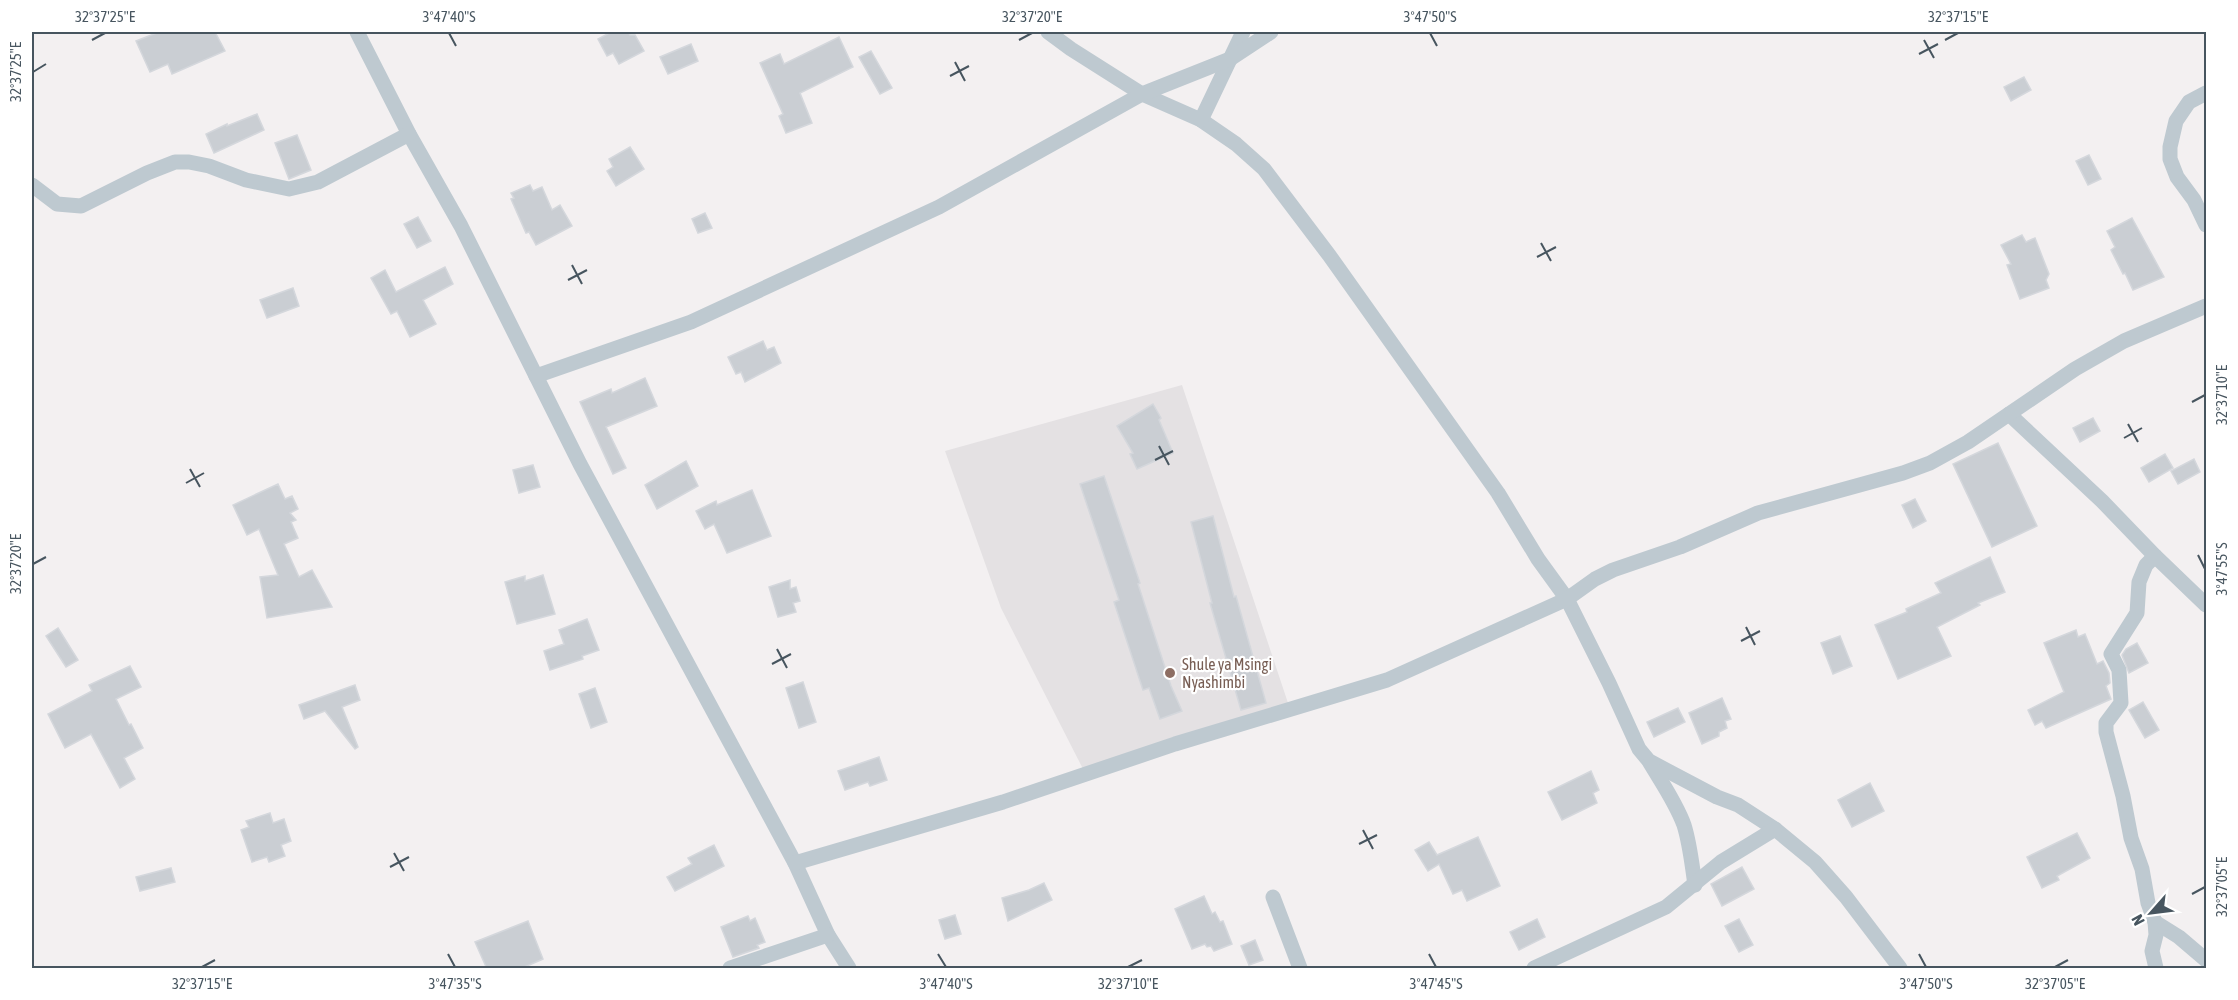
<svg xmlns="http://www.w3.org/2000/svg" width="2238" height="1000" viewBox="0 0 2238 1000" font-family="'Asap Condensed',sans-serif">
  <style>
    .education { fill: #e4e1e3 }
    .building { fill: #caced3; stroke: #d4d7dc; stroke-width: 1.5 }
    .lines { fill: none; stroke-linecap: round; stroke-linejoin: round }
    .street { stroke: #bec9d0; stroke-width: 15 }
    .ticks { fill: none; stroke: #47555f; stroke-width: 2 }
    .education-dot { fill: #8d6e63; stroke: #fff; stroke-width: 2 }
    .labels { text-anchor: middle; stroke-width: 4.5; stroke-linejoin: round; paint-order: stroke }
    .education-label { font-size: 16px; fill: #785e54; stroke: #fff; text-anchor: start }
    .neatline { fill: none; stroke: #47555f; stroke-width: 2 }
    .ticks-label { font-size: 15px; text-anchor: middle; fill: #47555f }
  </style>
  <rect width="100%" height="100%" fill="#f3f0f1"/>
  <!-- education -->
  <polygon class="education" points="1182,385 1288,703 1083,769 1001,608 945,451"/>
  <!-- building -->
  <g class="building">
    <polygon points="159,32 215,32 225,51 172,74 168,64 150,72 136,41"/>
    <polygon points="611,32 628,32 630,35 635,35 644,51 619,64 613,53 607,56 598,39"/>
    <polygon points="839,37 853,67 800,93 812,123 786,133 779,116 783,114 760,63 780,54 784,64"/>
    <polygon points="691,44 698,61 668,74 660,57"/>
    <polygon points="871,51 892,88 880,94 859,57"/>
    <polygon points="2024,77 2031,90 2011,101 2004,87"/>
    <polygon points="257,114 264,130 214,153 206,134 227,124 227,126"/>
    <polygon points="297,135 311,170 289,179 275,143"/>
    <polygon points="630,147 644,169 616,186 607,171 613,167 609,159"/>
    <polygon points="2089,155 2101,179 2088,185 2076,161"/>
    <polygon points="530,185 533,191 542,187 552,210 560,205 572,226 536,245 529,232 526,233 511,199 514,198 511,193"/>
    <polygon points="705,213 712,228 698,233 692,219"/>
    <polygon points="418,217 431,241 417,248 404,224"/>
    <polygon points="2132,218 2164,277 2133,290 2125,273 2123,274 2111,250 2115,247 2107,231"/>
    <polygon points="2022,235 2026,242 2035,238 2049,274 2046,280 2049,288 2020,299 2007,265 2011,264 2001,245"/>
    <polygon points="445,267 453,284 423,300 436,324 410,337 397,311 391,314 371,278 385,270 396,292"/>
    <polygon points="293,288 299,306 267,318 260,300"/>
    <polygon points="763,341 767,350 774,347 781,363 745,382 741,372 736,374 728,357"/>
    <polygon points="645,378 657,406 606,427 626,468 613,474 580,402 611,389 612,393"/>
    <polygon points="1153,404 1161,418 1159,420 1173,453 1137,469 1130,454 1133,453 1117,426"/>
    <polygon points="2093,418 2100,431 2080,442 2073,428"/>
    <polygon points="1998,443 2037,526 1992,547 1953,464"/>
    <polygon points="2165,454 2173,468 2149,482 2141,468"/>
    <polygon points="2194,459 2200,472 2178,484 2171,471"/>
    <polygon points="686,461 698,486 657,509 645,485"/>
    <polygon points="533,465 540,487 519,493 513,470"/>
    <polygon points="1104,476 1140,583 1138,584 1171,686 1182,711 1160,719 1149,688 1143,690 1114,602 1119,600 1080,484"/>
    <polygon points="278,484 285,499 292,496 298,509 290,513 296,520 291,522 298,538 284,544 299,577 312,570 332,607 267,618 260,577 278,575 259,529 247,535 233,505"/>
    <polygon points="752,490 771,536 727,553 714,524 705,529 696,511 716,501 717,505"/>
    <polygon points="1915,499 1926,521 1913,528 1902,505"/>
    <polygon points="1213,516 1234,597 1236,596 1266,703 1241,710 1210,603 1212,603 1191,522"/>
    <polygon points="1990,557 2005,592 1978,603 1980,605 1937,627 1951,656 1898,679 1875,625 1907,612 1906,609 1941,593 1935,583"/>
    <polygon points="543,575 555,614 517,624 505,582 525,576 525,581"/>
    <polygon points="790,580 790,589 796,587 800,601 793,603 796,612 778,617 769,587"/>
    <polygon points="587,619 599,650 582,656 583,659 550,670 544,651 564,644 559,630"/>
    <polygon points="58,628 78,660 66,667 46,636"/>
    <polygon points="2076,630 2078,637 2085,634 2097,664 2103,661 2109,673 2110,683 2106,686 2111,699 2046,728 2042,721 2035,725 2028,710 2064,692 2044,643"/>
    <polygon points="1840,636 1852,666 1833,674 1821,643"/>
    <polygon points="2137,643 2148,663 2129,673 2122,655 2126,649"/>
    <polygon points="130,666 141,687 116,699 129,725 131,724 143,748 124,758 135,779 120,788 91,734 65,748 48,714 92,691 89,685"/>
    <polygon points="803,682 816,722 799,728 786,688"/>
    <polygon points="355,685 360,700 342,707 358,747 355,749 325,711 304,719 299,705"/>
    <polygon points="595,688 607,722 591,728 579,694"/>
    <polygon points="1722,698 1731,719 1725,721 1727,728 1719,732 1719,736 1702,744 1689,713"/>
    <polygon points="2143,702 2159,730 2145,738 2129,710"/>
    <polygon points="1678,708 1685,722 1654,737 1647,722"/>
    <polygon points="879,757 887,780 870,786 868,782 845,790 838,771"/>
    <polygon points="1591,771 1599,790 1593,793 1597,803 1562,820 1548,792"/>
    <polygon points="1870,783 1884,811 1852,827 1838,800"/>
    <polygon points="270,813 273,823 284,819 291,841 281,845 285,856 269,862 267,857 252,862 241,830 249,827 246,821"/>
    <polygon points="2077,833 2090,858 2057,876 2059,880 2042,888 2027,857"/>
    <polygon points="1478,837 1500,886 1467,901 1462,890 1453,894 1439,864 1428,871 1415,850 1429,842 1437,855"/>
    <polygon points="714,845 724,866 675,891 667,877 692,864 688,858"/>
    <polygon points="1742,867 1754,889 1722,906 1711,884"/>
    <polygon points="171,868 175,882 140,891 136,877"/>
    <polygon points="1044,883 1052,900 1008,921 1002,898 1029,890"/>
    <polygon points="1204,896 1212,914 1215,912 1220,922 1223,921 1232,944 1214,951 1211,946 1207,947 1205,944 1192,949 1175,909"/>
    <polygon points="955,915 961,934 945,939 939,920"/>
    <polygon points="748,916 750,921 755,918 765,942 757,945 759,948 733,957 721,927"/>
    <polygon points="1537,919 1545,937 1519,950 1510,932"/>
    <polygon points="1739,919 1753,945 1739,952 1725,926"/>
    <polygon points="528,921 543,959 520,969 487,969 475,942"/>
    <polygon points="1255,940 1263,960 1249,965 1241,946"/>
  </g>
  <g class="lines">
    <!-- street -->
    <g class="street">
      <polyline points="357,32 409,134 461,226 580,464 795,863 828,935 849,968"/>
      <polyline points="1048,32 1071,49 1142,94 1201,120 1236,144 1264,169 1329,255 1498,493 1538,559 1567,599 1609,683 1639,749 1649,761 1717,797 1738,805 1775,829 1815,862 1846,897 1900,968"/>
      <polyline points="2206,93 2189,102 2176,121 2170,147 2170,159 2177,177 2194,200 2206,225"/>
      <polyline points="1201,120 1243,32"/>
      <polyline points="32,185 57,204 81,206 147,173 175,162 189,162 209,166 246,180 289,189 318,182 409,134"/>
      <polyline points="536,376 691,322 939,207 1142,94 1230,59 1271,32"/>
      <polyline points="2009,414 2102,501 2155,556 2206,605"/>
      <polyline points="2155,556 2146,565 2139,582 2137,613 2111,654 2119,670 2121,703 2106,723 2106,732 2123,796 2131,838 2142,869 2148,903 2155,922 2156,935 2152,951 2156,968"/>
      <path d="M1650,763C1662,783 1676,803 1684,825C1690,844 1692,865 1695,885"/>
      <polyline points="795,863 1003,802 1175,744 1387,680 1567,599 1595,579 1613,570 1680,547 1758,513 1903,473 1930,463 1968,442 2075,369 2124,341 2206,306"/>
      <polyline points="1273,897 1300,968"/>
      <polyline points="2155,922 2179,937 2206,960"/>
      <polyline points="730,968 828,935"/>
      <polyline points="1534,968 1666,907 1721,862 1775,829"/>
    </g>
  </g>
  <!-- ticks -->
  <path class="ticks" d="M449,33L456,46M1430,33L1437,46M92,40L105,33M1019,40L1032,33M1924,40L1934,58M1945,40L1958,33M1919,54L1938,44M955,62L965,81M33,72L46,64M950,76L969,66M1541,243L1551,261M1537,257L1556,247M572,265L582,284M568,280L587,270M2192,402L2205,395M2128,424L2138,442M2124,438L2142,428M1159,446L1169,465M1155,460L1173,451M190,469L200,487M186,483L204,473M2198,555L2205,569M33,564L46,557M1746,627L1755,645M1741,641L1760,631M777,649L787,668M772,664L791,654M1363,830L1373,849M1359,844L1377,835M394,853L404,871M390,867L409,857M2192,894L2205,887M448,954L455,967M938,954L946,967M1429,954L1436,967M1919,954L1926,967M202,967L215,960M1128,967L1142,960M2055,967L2068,960"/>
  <!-- markers -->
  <circle class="education-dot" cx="1170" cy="673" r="6"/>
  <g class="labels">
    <!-- education labels -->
    <g class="education-label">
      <text x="1182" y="670">Shule ya Msingi<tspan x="1182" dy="18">Nyashimbi</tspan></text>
    </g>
  </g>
  <!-- border -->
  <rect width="2238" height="1000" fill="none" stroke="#ffffff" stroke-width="66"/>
  <!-- north arrow -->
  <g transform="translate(2151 913) rotate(242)" stroke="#ffffff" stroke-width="4.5" paint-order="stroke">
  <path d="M0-4.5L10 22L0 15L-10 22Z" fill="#47555f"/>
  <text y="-9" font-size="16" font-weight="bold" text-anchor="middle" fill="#47555f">N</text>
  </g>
  <rect x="33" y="33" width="2172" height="934" class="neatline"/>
  <g class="ticks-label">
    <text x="105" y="22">32°37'25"E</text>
    <text x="449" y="22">3°47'40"S</text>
    <text x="1032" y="22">32°37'20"E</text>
    <text x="1430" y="22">3°47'50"S</text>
    <text x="1958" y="22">32°37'15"E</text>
    <text transform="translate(16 72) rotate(-90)" y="5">32°37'25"E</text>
    <text transform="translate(2222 395) rotate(-90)" y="5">32°37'10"E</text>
    <text transform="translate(16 564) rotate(-90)" y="5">32°37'20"E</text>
    <text transform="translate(2222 569) rotate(-90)" y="5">3°47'55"S</text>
    <text transform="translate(2222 887) rotate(-90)" y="5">32°37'05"E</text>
    <text x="202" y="989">32°37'15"E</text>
    <text x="455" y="989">3°47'35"S</text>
    <text x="946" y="989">3°47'40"S</text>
    <text x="1128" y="989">32°37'10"E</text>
    <text x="1436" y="989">3°47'45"S</text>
    <text x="1926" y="989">3°47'50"S</text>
    <text x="2055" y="989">32°37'05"E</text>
  </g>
</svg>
